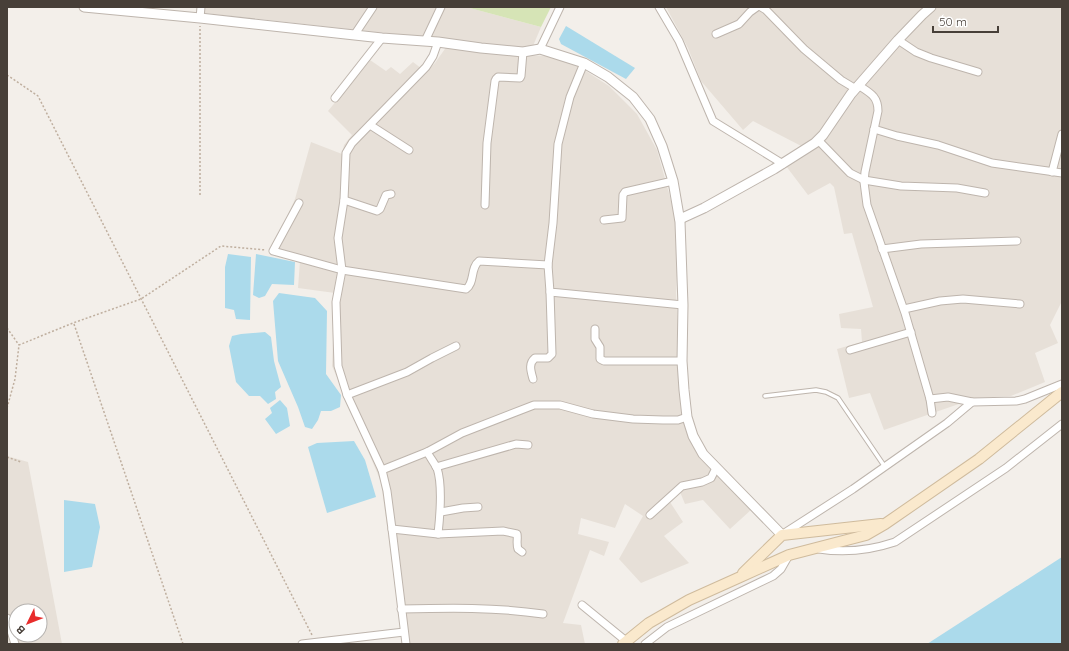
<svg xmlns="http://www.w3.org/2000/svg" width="1069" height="651" viewBox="0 0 1069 651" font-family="Quicksand,sans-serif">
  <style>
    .residential { fill: #e7e0d8; fill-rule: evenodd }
    .green { fill: #d6e4b6 }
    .water { fill: #abdaeb }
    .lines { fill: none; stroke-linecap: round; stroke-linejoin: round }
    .service-casing { stroke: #beb5ad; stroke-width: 5.5 }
    .minor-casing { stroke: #beb5ad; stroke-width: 9 }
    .tertiary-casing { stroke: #beb5ad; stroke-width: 11 }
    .secondary-casing { stroke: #cfbb9d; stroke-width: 12 }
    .path { stroke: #bfaf9f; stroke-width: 1.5; stroke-dasharray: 2 2; stroke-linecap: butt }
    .service { stroke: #fff; stroke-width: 3.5 }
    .minor { stroke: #fff; stroke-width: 7 }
    .tertiary { stroke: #fff; stroke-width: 9 }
    .secondary { stroke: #fae9cd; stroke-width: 10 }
  </style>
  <rect width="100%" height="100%" fill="#f3efea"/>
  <!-- residential -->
  <g class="residential">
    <polygon points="205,7 466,7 541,27 533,46 520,48 205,13"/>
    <polygon points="666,7 1062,7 1062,301 1050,325 1058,343 1035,353 1045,382 1011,396 976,398 884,430 870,393 849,398 837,349 862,342 861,329 841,328 839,314 873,307 852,233 844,234 834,187 830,183 808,195 786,166 809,150 753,121 743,130 701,81 688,48"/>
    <polygon points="447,46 515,55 550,56 575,64 609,86 637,114 657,150 677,222 678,258 676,293 682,408 691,437 752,509 730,529 703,500 685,504 680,492 670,502 683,522 664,536 689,563 641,583 619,559 643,516 625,504 615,528 581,518 578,534 609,542 604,556 590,550 563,623 581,625 585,644 403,644 381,482 332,366 335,293 298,288 300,261 270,254 295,199 311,142 342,154 344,145 352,135 328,111 370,60 386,71 391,67 400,74 413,62 426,72 435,63"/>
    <path d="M7,456L28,462L62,644H7ZM16,611H40V635H16Z"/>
  </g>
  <!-- green -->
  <polygon class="green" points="466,7 551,7 541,27"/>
  <!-- water -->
  <g class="water">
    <polygon points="566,26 635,68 626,79 561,44 559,39"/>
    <polygon points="228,254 251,257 250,320 236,319 234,310 225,308 225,267"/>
    <polygon points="256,254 295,262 294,285 272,284 265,296 259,298 253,295"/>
    <polygon points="279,293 315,298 327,311 326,374 341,395 340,407 331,411 321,411 318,420 312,429 305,427 298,407 278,361 273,301"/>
    <polygon points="265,332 271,337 274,361 281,387 275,392 276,399 268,404 260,396 249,396 236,382 229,346 232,336 241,334"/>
    <polygon points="280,400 287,408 290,426 276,434 265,419 272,413 270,408"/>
    <polygon points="354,441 365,460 376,497 327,513 308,447 317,443"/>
    <polygon points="64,500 95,504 100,527 92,567 64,572"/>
    <polygon points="1062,557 1062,644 927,644"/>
  </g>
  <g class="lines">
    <!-- service casing -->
    <g class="service-casing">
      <polyline id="service" points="765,396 816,390 826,392 838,398 885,467"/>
    </g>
    <!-- minor casing -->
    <g class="minor-casing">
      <g id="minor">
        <polyline points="659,7 679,41 713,121 783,164"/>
        <polyline points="761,7 766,10 804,49 841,80 856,89"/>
        <polyline points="200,18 201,7"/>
        <polyline points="355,34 373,7"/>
        <polyline points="716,34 739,24 750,12 757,7"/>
        <polyline points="898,40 916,52 931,58 978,72"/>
        <polyline points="425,41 441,7"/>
        <polyline points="540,49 560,7"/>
        <polyline points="584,63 570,97 558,144 553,223 548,265 550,292 683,305"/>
        <path d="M858,85C870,93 878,96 878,111L865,172L864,182L867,205L905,313L930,399L948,397L972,402"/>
        <polyline points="335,98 382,38"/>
        <polyline points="370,125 409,150"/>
        <polyline points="874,129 897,136 938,145 992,163 1062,173"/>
        <polyline points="818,140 850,173 864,180 901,186 957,188 985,193"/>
        <polyline points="1052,172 1062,134"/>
        <polyline points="344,200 377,211 380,209 386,195 391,194"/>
        <path d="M299,203L273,251L342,270L466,289C475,283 470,268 479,261L548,265"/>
        <polyline points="485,205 487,143 495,81 496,79 498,77 520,78 521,76 523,52"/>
        <polyline points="604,220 622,218 623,195 625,192 673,181"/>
        <polyline points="882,249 921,244 1017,241"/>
        <polyline points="904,309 940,301 963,299 1020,304"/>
        <polyline points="595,329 595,339 600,347 600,359 604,361 682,361"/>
        <polyline points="850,350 911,332"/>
        <path d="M533,379C531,371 528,364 535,358H548L552,354L550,292"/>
        <polyline points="347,395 407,372 432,358 456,346"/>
        <polyline points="930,399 932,413"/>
        <path d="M427,452C430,457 434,463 437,468C443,486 440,516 438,534"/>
        <polyline points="436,467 516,444 528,445"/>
        <polyline points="382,470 427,452 462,433 534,405 560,405 593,414 633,419 663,420 678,420 687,417"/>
        <polyline points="441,512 463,508 478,507"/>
        <polyline points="650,515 682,486 702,482 711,478 716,468"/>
        <path d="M392,529L438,534L503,531L517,534C518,539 516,543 518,549L522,552"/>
        <polyline points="783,534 853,489 947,423 972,402 1016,401 1025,399 1062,384"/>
        <path d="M819,549C844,553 871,550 895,542L1006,468L1062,424"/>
        <polyline points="582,605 626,641"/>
        <path d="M401,609C448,608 496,607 543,614"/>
        <polyline points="7,618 15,644"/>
        <polyline points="302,644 404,632"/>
        <polyline points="406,644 392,529 387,491 382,470 347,395 338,366 336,302 342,270 338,238 344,200 346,153 352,143 426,67 433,56 438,42"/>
        <polyline points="645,644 667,627 773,576 781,569 789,555"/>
      </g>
    </g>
    <!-- tertiary casing -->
    <g class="tertiary-casing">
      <g id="tertiary">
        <polyline points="84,7 200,18 382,38 438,42 481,48 523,52 540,49 584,63 608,77 633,97 650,119 662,146 673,181 680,222 683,305 682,361 684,390 687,417 693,436 703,454 782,535"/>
        <polyline points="680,219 704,208 774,169 815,143 823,135 851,94 898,40 922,15 931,7"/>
      </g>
    </g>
    <!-- secondary casing -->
    <g class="secondary-casing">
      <g id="secondary">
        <polyline points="743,573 782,535 881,524"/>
        <polyline points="623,644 649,623 689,600 738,578 789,555 866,535 885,524 979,459 1062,392"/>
      </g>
    </g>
    <!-- path -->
    <g class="path">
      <polyline points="7,75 38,96 312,635"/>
      <polyline points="200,195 200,26"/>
      <polyline points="74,324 183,644"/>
      <polyline points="7,328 19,345"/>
      <polyline points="7,408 15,379 19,345 73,323 141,299 221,246 266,250"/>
      <polyline points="7,457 21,462"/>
    </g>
    <!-- service -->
    <use href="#service" class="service"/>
    <!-- minor -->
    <use href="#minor" class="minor"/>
    <!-- tertiary -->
    <use href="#tertiary" class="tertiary"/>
    <!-- secondary -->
    <use href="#secondary" class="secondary"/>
  </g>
  <!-- border -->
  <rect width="1069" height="651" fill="none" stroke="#473f38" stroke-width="16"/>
  <!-- north arrow -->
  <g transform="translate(28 623) rotate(227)"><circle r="19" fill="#ffffff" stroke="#b5b2af"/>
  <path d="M0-3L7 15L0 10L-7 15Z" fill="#e82d2c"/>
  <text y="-6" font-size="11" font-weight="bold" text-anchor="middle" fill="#473f38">B</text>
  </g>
  <!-- scale -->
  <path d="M933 26v6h65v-6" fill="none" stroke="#473f38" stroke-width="2"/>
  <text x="939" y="26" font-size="12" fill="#473f38" stroke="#ffffff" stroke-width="3" paint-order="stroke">50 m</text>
</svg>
